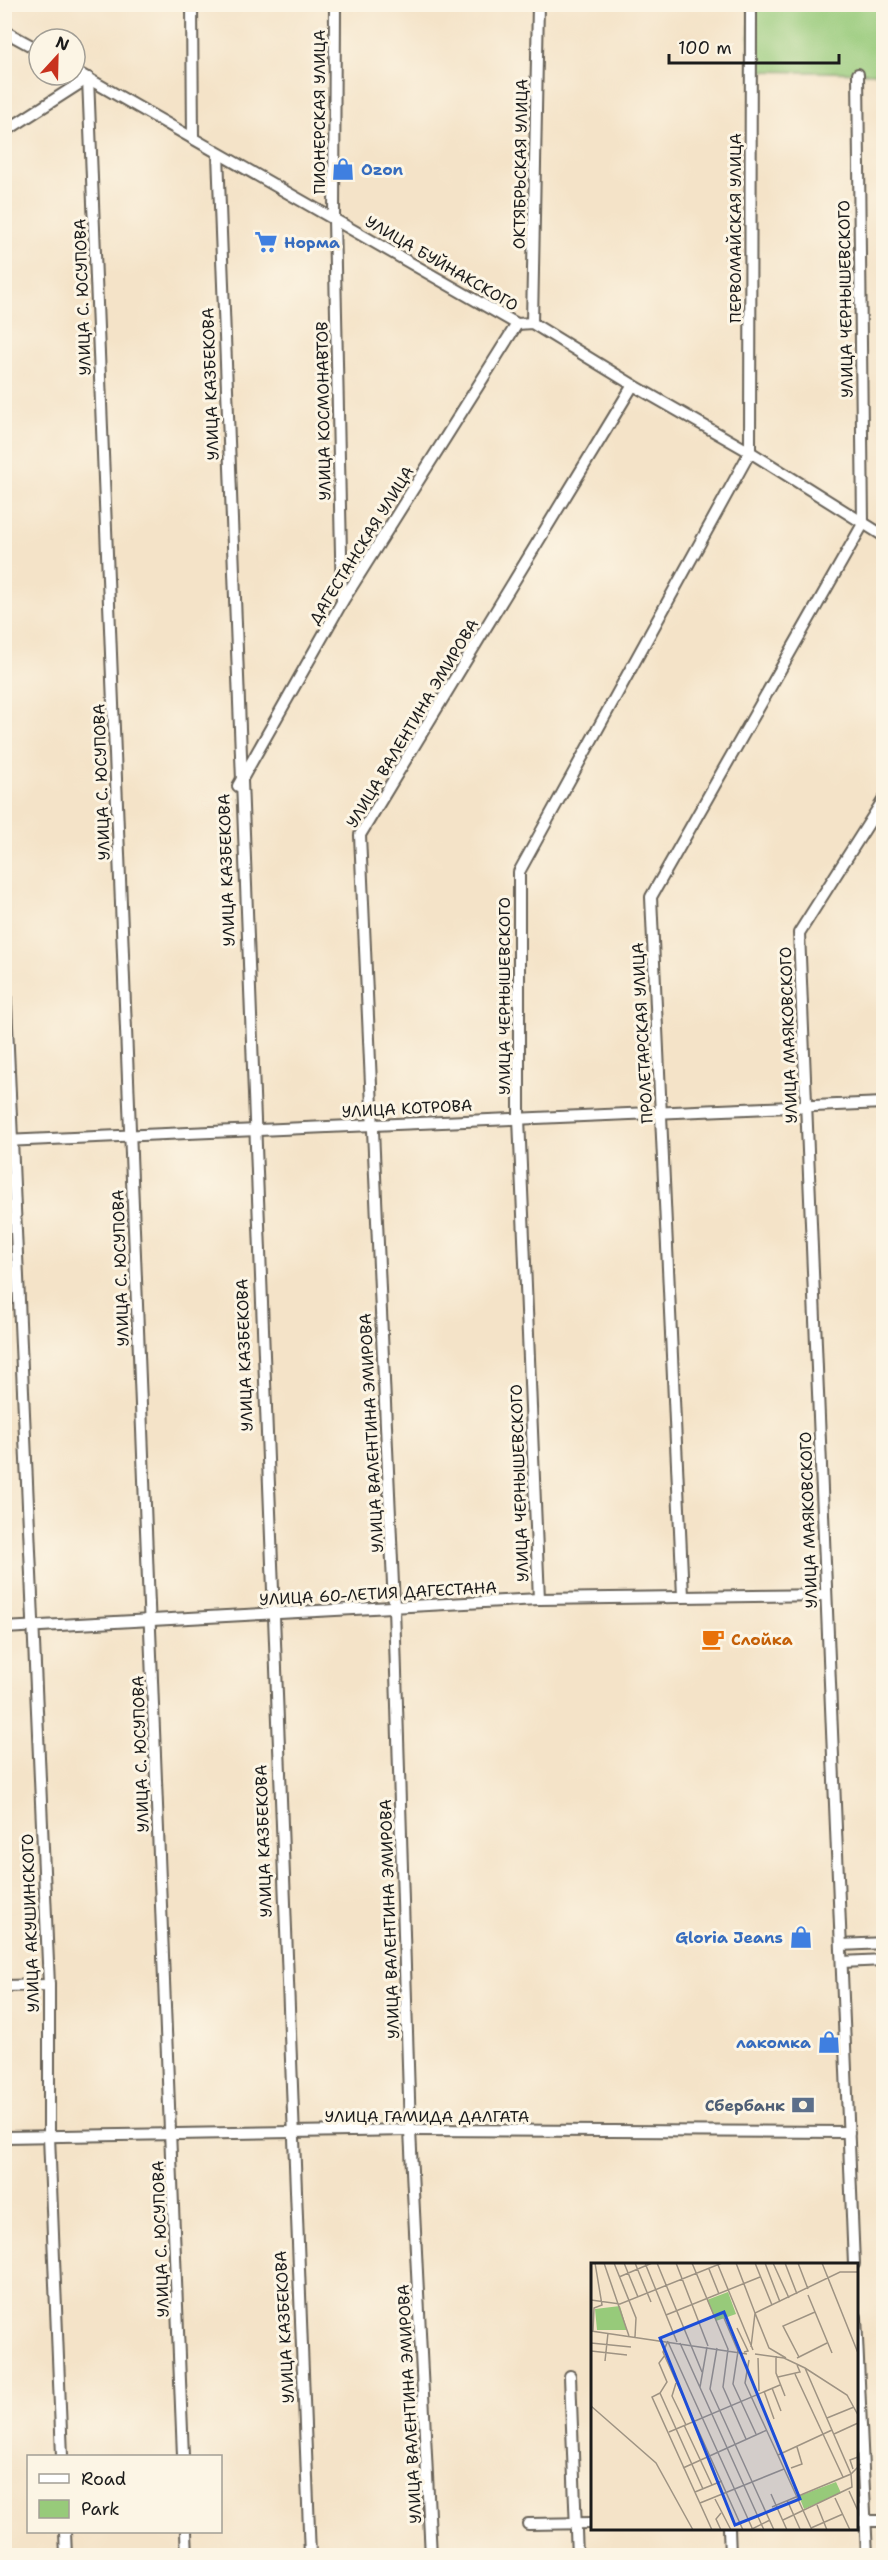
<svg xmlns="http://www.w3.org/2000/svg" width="888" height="2560" viewBox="0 0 888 2560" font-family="'Shantell Sans',sans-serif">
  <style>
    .green { fill: #97ca7a; stroke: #5a734b; stroke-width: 1.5 }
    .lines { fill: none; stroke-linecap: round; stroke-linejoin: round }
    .street-casing { stroke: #686258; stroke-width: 14 }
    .street { stroke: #fff; stroke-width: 10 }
    .labels { text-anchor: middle; stroke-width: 6; stroke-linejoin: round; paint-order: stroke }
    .street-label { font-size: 16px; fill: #1c1c1c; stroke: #fcf5e5 }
    .shop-label { font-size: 16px; font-weight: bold; fill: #366cbe; stroke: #fcf5e5; text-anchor: start }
    .food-label { font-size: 16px; font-weight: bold; fill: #c56008; stroke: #fcf5e5; text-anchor: start }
    .service-label { font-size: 16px; font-weight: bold; fill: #4e5e75; stroke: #fcf5e5; text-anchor: end }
    .inset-road { fill: none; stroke: #9e9383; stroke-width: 1.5 }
    .view { fill: #1d4ed8; fill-opacity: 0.15; stroke: #1d4ed8; stroke-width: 3 }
    .inset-edge { fill: none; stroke: #1c1c1c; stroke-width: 3 }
  </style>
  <rect width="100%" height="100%" fill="#fcf5e5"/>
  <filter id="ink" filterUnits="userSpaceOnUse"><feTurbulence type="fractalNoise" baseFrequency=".0167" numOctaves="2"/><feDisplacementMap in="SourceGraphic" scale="12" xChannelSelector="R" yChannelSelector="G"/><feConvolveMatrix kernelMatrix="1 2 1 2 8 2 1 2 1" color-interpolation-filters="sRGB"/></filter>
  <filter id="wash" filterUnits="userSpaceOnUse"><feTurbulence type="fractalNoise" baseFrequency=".008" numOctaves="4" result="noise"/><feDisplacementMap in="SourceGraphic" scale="24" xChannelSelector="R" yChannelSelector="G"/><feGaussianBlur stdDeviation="1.35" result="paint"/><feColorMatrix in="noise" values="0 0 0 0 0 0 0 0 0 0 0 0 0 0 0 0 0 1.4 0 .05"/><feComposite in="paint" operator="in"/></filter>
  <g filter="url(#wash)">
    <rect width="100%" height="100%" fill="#f4e3c8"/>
    <!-- green -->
    <polygon class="green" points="749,5 883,5 883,73 750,71"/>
  </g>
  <g filter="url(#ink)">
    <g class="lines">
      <!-- street casing -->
      <g class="street-casing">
        <g id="street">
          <polyline points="192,4 193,139"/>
          <polyline points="335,4 334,219 342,602"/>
          <polyline points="4,31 39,50"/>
          <polyline points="75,71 517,324 532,323 633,385 750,452 884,536"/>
          <polyline points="88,78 183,2456"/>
          <polyline points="4,132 88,78"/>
          <path d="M218,154C243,954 273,1755 310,2556"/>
          <polyline points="532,323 538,4"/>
          <polyline points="238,786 342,602 517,324"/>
          <polyline points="4,957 49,1985 49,2136 62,2456"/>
          <polyline points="4,1141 884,1103"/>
          <polyline points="683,1596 651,897 863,524 858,74"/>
          <polyline points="539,1599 519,1118 519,872 750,452 751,4"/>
          <polyline points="4,1628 539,1599 826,1595"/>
          <polyline points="841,1945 884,1943"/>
          <polyline points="842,1962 884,1960"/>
          <polyline points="4,1986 49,1985"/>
          <polyline points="4,2137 410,2130 849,2132"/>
          <polyline points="854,2264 799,933 884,799"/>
          <polyline points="856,2317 867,2556"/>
          <polyline points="570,2376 577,2556"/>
          <polyline points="856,2521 884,2521"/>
          <polyline points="528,2524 592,2523"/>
          <polyline points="729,2528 730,2556"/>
          <polyline points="65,2532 66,2556"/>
          <polyline points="186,2532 187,2556"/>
          <polyline points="431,2556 410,2130 394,1607 360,835 633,385"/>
        </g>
      </g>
      <!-- street -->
      <use href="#street" class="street"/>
    </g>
  </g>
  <!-- icons -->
  <defs>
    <g id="shop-bare" transform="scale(1.8)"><path d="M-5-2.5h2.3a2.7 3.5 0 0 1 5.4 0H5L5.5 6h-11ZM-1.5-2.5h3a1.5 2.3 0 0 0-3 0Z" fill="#3f7fe0" stroke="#fcf5e5" stroke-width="2.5" paint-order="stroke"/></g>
    <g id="supermarket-bare" transform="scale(1.8)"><path d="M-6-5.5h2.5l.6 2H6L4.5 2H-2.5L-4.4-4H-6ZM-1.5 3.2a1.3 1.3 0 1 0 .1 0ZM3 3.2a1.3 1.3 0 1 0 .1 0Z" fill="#3f7fe0" stroke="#fcf5e5" stroke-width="2.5" paint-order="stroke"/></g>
    <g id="cafe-bare" transform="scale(1.8)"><path d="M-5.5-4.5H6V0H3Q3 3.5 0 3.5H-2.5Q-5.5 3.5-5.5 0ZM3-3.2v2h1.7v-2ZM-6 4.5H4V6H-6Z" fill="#e8710a" stroke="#fcf5e5" stroke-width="2.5" paint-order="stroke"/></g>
    <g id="bank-bare" transform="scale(1.8)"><path d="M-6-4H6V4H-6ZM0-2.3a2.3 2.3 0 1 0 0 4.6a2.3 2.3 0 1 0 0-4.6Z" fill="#5c6f8a" stroke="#fcf5e5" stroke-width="2.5" paint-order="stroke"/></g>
  </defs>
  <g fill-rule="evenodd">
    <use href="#shop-bare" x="343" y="169"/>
    <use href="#supermarket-bare" x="266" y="242"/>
    <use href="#cafe-bare" x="713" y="1639"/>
    <use href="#shop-bare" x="801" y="1937"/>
    <use href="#shop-bare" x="829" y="2042"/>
    <use href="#bank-bare" x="803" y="2105"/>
  </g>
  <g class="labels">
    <!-- street labels -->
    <g class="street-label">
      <text transform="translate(319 112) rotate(-90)" y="6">ПИОНЕРСКАЯ УЛИЦА</text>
      <text transform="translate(520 164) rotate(-89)" y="6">ОКТЯБРЬСКАЯ УЛИЦА</text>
      <text transform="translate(735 228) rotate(-90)" y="6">ПЕРВОМАЙСКАЯ УЛИЦА</text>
      <text transform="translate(442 263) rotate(30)" y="6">УЛИЦА БУЙНАКСКОГО</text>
      <text transform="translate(82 297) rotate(-92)" y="6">УЛИЦА С. ЮСУПОВА</text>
      <text transform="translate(845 299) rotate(-91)" y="6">УЛИЦА ЧЕРНЫШЕВСКОГО</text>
      <text transform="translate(210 384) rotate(-92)" y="6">УЛИЦА КАЗБЕКОВА</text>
      <text transform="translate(323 411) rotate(-91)" y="6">УЛИЦА КОСМОНАВТОВ</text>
      <text transform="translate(361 545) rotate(-58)" y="6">ДАГЕСТАНСКАЯ УЛИЦА</text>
      <text transform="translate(412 723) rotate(-59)" y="6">УЛИЦА ВАЛЕНТИНА ЭМИРОВА</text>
      <text transform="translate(101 782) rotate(-92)" y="6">УЛИЦА С. ЮСУПОВА</text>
      <text transform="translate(226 870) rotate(-92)" y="6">УЛИЦА КАЗБЕКОВА</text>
      <text transform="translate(504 996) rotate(-90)" y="6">УЛИЦА ЧЕРНЫШЕВСКОГО</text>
      <text transform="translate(642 1033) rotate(-93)" y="6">ПРОЛЕТАРСКАЯ УЛИЦА</text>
      <text transform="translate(788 1035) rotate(-92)" y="6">УЛИЦА МАЯКОВСКОГО</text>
      <text transform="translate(407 1108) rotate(-3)" y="6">УЛИЦА КОТРОВА</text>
      <text transform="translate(120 1268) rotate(-92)" y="6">УЛИЦА С. ЮСУПОВА</text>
      <text transform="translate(244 1355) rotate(-92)" y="6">УЛИЦА КАЗБЕКОВА</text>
      <text transform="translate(371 1433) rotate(-93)" y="6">УЛИЦА ВАЛЕНТИНА ЭМИРОВА</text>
      <text transform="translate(519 1483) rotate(-92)" y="6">УЛИЦА ЧЕРНЫШЕВСКОГО</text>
      <text transform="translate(808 1520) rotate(-92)" y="6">УЛИЦА МАЯКОВСКОГО</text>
      <text transform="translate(378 1593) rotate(-3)" y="6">УЛИЦА 60-ЛЕТИЯ ДАГЕСТАНА</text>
      <text transform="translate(140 1754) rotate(-92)" y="6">УЛИЦА С. ЮСУПОВА</text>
      <text transform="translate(263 1841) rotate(-92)" y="6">УЛИЦА КАЗБЕКОВА</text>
      <text transform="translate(389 1919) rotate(-92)" y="6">УЛИЦА ВАЛЕНТИНА ЭМИРОВА</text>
      <text transform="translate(30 1923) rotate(-92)" y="6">УЛИЦА АКУШИНСКОГО</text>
      <text x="427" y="2122">УЛИЦА ГАМИДА ДАЛГАТА</text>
      <text transform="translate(160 2239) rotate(-92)" y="6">УЛИЦА С. ЮСУПОВА</text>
      <text transform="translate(284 2327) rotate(-93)" y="6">УЛИЦА КАЗБЕКОВА</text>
      <text transform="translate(409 2404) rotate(-93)" y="6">УЛИЦА ВАЛЕНТИНА ЭМИРОВА</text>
    </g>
    <!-- shop labels -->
    <g class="shop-label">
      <text x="361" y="175">Ozon</text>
      <text x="284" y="248">Норма</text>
      <text x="783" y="1943" text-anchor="end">Gloria Jeans</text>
      <text x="811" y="2048" text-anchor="end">лакомка</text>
    </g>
    <!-- food labels -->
    <g class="food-label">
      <text x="731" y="1645">Слойка</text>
    </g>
    <!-- service labels -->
    <g class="service-label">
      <text x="785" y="2111">Сбербанк</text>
    </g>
  </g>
  <!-- overview -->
  <g transform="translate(591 2263)">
    <rect width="267" height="267" fill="#f4e3c8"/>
    <path d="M137,29L145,51L125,58L116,37ZM29,43L36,67H6L4,46ZM245,219L250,230L213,246L208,233Z" fill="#97ca7a"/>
    <path class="inset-road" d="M13,0L38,73M23,0L45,55L44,74M33,0L47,34M44,0L60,39M54,0L86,79M66,0L111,109M85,0L117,83M101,0L137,86L132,124L155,176M145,0L164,50L160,84M164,0L181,42M174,0L189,39M182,0L198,35M194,0L206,31M207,0L217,26M231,0L267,90M127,2L162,87M118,6L128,31M28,14L61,0M217,32L241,90M0,37L29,41L131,0M75,52L169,14M133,55L147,88L142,121L165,171M146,65L157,88L153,89M0,68L156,91M2,68L3,45L11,42L4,0M77,78L72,89L152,267M77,79L162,267M0,80L40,84M89,80L173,267M126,85L119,126L183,267M0,88L36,92M164,91L193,95L214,105L256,132L267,152M74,92L68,100L76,119L69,130L112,226M185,93V110L194,133M208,94L192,63L224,49M167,95L168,128M195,95L178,85L164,50L249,9H267M206,95L236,80M158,97L154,120L221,267M14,98L17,70M204,111L252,214M187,114L209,109L206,102M85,120L81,133L95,162M109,124L116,84M181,125L190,148M173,128L183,156M69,130L61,134L121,267M0,143L65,200L102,267M236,155L263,144M93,162L121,222M78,169L189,122M243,171L267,160M187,192L241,167M92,205L176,167M200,205L211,201L206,184M262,206L259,197L267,194M258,228L267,248M104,229L131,218M180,231L196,267M244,235L259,267M124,236L140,267M196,237L209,266M109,240L193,206M226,242L236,267M181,244L260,211L267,204M130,250L125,256L130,267M192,257L261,224L260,211L214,105M220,265L252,251M159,267L179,257"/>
    <path class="view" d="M133,49L209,236L144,262L69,75Z"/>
    <rect width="267" height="267" class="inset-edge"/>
  </g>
  <!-- margin -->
  <rect width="888" height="2560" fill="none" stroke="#fcf5e5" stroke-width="24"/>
  <!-- legend -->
  <rect x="27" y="2455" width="195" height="78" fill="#fcf5e5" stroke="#a29e95" stroke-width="1.5"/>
  <rect x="39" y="2474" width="30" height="9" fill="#ffffff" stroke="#a29e95" stroke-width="1.5"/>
  <text x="81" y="2485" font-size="18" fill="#1c1c1c">Road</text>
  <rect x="39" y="2500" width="30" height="18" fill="#97ca7a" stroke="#a29e95" stroke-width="1.5"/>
  <text x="81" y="2515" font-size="18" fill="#1c1c1c">Park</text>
  <!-- north arrow -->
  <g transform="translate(57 57) rotate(22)"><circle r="28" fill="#fcf5e5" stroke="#a29e95" stroke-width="1.5"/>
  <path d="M0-4.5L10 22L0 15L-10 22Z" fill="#c8321e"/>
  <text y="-9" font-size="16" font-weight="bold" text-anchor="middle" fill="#1c1c1c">N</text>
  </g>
  <!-- scale -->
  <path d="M669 54v9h170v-9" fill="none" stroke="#1c1c1c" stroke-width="3"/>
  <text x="678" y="54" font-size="18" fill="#1c1c1c" stroke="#fcf5e5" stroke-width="4.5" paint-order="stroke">100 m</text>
</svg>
